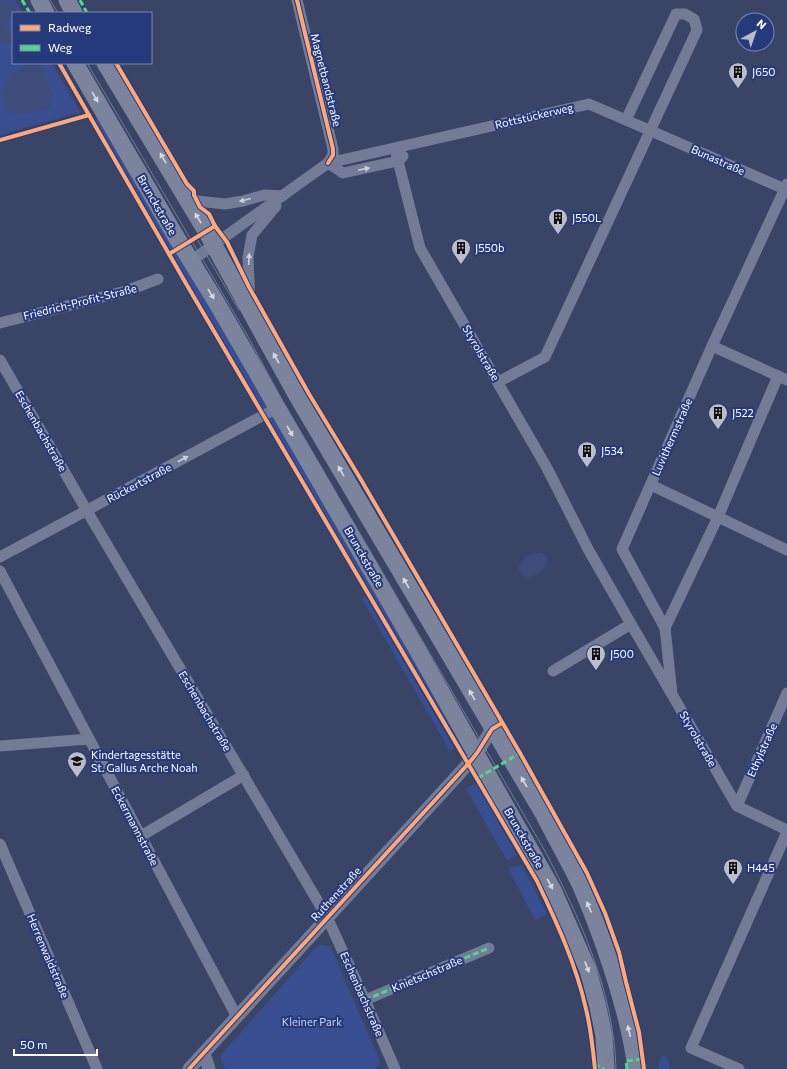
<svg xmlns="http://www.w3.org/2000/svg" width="787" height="1069" viewBox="0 0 787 1069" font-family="Commissioner,sans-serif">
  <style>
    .green { fill: #384e91 }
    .water { fill: #3e4c7c }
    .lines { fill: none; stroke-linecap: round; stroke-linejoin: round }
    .minor { stroke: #737b96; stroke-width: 11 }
    .tertiary { stroke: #737b96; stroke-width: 13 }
    .primary { stroke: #7c849d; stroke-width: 17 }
    .tram { stroke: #747d96; stroke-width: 1 }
    .quiet { stroke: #53d58f; stroke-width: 3; stroke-dasharray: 6 3; stroke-linecap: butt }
    .cycleway-casing { stroke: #25397b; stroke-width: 6 }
    .cycleway { stroke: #fea87a; stroke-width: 4 }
    .oneway { fill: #d8dae2 }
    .oneway2 { fill: #ced1da }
    .labels { text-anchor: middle; stroke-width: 4; stroke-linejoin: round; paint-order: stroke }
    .poi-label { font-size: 11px; fill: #fff; stroke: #25397b; text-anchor: start }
    .street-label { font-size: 11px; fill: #fff; stroke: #25397b }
    .park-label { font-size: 11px; fill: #cbd5f4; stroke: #25397b }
  </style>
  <rect width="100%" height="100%" fill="#394467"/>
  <!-- green -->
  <g class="green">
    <polygon points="0,0 15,0 23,13 13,13 13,63 52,63 80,112 0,135"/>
    <polygon points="101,118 468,754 466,756 218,334 95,120"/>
    <polygon points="366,597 454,748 450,751 362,599"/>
    <polygon points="476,783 517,855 507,861 466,789"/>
    <polygon points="522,865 547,914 535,920 508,868"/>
    <path d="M321,945L330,946L380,1061L379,1066L375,1069H227C221,1066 221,1060 221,1055L316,947Z"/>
    <polygon points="662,1055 667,1057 670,1069 659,1069 659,1064"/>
  </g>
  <!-- water -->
  <g class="water">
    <polygon points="7,0 15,5 18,13 13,13 13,17 8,21 6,29 13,37 13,45 1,41 0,39 0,2"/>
    <path d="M24,63H39L53,96L49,109L26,114L7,112C0,87 0,79 24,68Z"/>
    <path d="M542,553C558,566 537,575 526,578L520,573L519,567C523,556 530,553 542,553Z"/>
  </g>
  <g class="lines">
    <!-- minor -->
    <g class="minor">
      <polyline points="297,0 333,149 333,155 328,163"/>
      <polyline points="395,149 420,248 547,468 588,549 631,624 553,671"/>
      <polyline points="328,163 343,173 398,161 403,156"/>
      <polyline points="185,194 197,201 225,204 243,201 264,195 283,196"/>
      <polyline points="191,261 328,163 589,104 787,190"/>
      <polyline points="250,306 248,257 252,235 276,206"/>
      <polyline points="0,323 126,291 158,279"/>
      <polyline points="712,346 787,380"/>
      <polyline points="0,360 87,511 327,917 365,1000 395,1069"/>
      <polyline points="498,382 545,357 697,30 694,19 685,14 676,14 626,120"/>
      <polyline points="651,485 718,517 778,376"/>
      <polyline points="0,557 277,408"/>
      <polyline points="0,571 237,1017"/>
      <polyline points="631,624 737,806 787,830"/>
      <polyline points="665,628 718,517 787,550"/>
      <polyline points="672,694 665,628 622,549 712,346 787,184"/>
      <polyline points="0,746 89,739"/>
      <polyline points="737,806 787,693"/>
      <polyline points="141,836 244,775"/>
      <polyline points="0,844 97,1069"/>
      <polyline points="365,1000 489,948"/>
      <polyline points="739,1069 691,1048 787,832"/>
    </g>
    <!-- tertiary -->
    <g class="tertiary">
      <polyline points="204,1053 209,1069"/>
      <polyline points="189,1069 469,763 477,753 492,729"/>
    </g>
    <!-- primary -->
    <g class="primary">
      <polyline points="39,0 46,13"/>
      <polyline points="67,0 74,13"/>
      <polyline points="75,63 175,235 215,300 418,651 553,890 588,970 598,1007 604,1036 606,1069"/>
      <path d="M105,63L206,231L297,396L544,815C555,837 567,858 578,880C588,901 596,923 604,945C618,985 631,1027 636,1069"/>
    </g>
    <!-- tram -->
    <g class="tram">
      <polyline points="50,0 58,13"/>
      <path d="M87,63L247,335L282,400L545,851C580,919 614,991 616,1069"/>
      <polyline points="197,239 239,310"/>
      <polyline points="605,1069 609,1060 613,1048"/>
    </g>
    <!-- quiet -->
    <g class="quiet">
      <polyline points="22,0 30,13"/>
      <polyline points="80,0 87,13"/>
      <polyline points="478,778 520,753"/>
      <polyline points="365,1000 489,948"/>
      <polyline points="594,1064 604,1069"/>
      <polyline points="627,1069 626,1061 643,1059"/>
    </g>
    <!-- cycleway casing -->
    <g class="cycleway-casing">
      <g id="cycleway">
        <polyline points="297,0 333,149 333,155 328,163"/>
        <path d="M59,63L188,287L537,881C556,921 576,964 586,1009C591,1029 593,1049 595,1069"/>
        <polyline points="116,63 187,184 194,191 194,195 200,207 209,214 215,226 227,242 249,287 309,394 360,478 520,753 587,873 605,913 619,952 626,982 639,1032 644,1069"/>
        <polyline points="0,140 89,115"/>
        <polyline points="169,254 215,226"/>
        <polyline points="189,1069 469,763 477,753 492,729 502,723"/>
      </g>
    </g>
    <!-- cycleway -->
    <use href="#cycleway" class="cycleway"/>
  </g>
  <!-- one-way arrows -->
  <defs><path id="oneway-solid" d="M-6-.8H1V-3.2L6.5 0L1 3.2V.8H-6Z"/></defs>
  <g class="oneway">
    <use href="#oneway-solid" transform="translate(95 97) rotate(60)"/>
    <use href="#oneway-solid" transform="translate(163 158) rotate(-120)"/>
    <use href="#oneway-solid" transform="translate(198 218) rotate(-121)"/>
    <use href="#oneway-solid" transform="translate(211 294) rotate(58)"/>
    <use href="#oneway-solid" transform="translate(276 358) rotate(-119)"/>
    <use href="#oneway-solid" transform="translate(290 431) rotate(60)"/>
    <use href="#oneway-solid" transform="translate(341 471) rotate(-120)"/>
    <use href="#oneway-solid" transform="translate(406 583) rotate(-120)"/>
    <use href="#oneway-solid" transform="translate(472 695) rotate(-120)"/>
    <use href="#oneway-solid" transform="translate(524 782) rotate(-120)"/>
    <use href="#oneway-solid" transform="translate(550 884) rotate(61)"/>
    <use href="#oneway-solid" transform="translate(589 907) rotate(-113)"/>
    <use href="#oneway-solid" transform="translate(587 967) rotate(69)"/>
    <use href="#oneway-solid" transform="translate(629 1031) rotate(-104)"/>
  </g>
  <g class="oneway2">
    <use href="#oneway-solid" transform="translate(364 169) rotate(-12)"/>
    <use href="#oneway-solid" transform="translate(245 200) rotate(166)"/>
    <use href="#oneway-solid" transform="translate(249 259) rotate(-87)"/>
    <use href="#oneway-solid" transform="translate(183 459) rotate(-28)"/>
  </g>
  <!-- icons -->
  <defs>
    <g id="building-pin" transform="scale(1)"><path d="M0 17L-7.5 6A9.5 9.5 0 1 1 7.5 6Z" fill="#babeca" stroke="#25397b"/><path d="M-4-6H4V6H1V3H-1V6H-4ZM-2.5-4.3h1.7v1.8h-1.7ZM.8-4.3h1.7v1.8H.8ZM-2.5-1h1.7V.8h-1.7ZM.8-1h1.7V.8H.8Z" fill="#111"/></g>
    <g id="school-pin" transform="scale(1)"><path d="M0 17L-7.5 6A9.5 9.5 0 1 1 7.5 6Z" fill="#babeca" stroke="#25397b"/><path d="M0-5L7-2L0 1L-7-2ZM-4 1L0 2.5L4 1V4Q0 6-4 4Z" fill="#111"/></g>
  </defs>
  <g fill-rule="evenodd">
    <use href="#building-pin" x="738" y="72"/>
    <use href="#building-pin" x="558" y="218"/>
    <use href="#building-pin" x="461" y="248"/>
    <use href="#building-pin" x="718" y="413"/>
    <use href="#building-pin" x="587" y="451"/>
    <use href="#building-pin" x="596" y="654"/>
    <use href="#school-pin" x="77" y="761"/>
    <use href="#building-pin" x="733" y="868"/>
  </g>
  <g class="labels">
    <!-- poi labels -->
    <g class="poi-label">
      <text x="752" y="76">J650</text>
      <text x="572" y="222">J550L</text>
      <text x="475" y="252">J550b</text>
      <text x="732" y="417">J522</text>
      <text x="601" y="455">J534</text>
      <text x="610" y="658">J500</text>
      <text x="91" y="759">Kindertagesstätte<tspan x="91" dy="13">St. Gallus Arche Noah</tspan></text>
      <text x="747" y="872">H445</text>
    </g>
    <!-- street labels -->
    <g class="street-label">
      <text transform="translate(326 80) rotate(76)" y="4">Magnetbandstraße</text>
      <text transform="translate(534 116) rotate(-13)" y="4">Rottstückerweg</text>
      <text transform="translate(718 160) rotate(24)" y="4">Bunastraße</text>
      <text transform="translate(157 205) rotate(60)" y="4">Brunckstraße</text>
      <text transform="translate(80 302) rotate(-14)" y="4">Friedrich-Profit-Straße</text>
      <text transform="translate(481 353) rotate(60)" y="4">Styrolstraße</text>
      <text transform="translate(41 431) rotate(60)" y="4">Eschenbachstraße</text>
      <text transform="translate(672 437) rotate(-66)" y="4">Luvithermstraße</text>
      <text transform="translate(139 483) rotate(-28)" y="4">Rückertstraße</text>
      <text transform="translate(364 557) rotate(60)" y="4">Brunckstraße</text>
      <text transform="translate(205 711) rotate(59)" y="4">Eschenbachstraße</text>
      <text transform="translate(698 739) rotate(60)" y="4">Styrolstraße</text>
      <text transform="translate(762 750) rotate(-66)" y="4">Ethylstraße</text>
      <text transform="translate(135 826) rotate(62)" y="4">Eckermannstraße</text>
      <text transform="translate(524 838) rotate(60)" y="4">Brunckstraße</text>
      <text transform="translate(336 894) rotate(-48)" y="4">Ruthenstraße</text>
      <text transform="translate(48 956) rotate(67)" y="4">Herrenwaldstraße</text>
      <text transform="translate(427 974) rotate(-23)" y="4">Knietschstraße</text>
      <text transform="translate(362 994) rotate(66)" y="4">Eschenbachstraße</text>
    </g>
    <!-- park labels -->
    <g class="park-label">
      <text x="312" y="1026">Kleiner Park</text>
    </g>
  </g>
  <!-- legend -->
  <rect x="12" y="12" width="140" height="52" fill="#25397b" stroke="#7c88b0"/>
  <rect x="20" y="25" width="20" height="6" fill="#fea87a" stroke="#7c88b0"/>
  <text x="48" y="32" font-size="12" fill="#ffffff">Radweg</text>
  <rect x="20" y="45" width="20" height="6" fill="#53d58f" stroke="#7c88b0"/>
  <text x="48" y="52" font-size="12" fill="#ffffff">Weg</text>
  <!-- north arrow -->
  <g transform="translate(755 32) rotate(40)"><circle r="19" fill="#25397b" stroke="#7c88b0"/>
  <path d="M0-3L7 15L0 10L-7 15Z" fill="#babeca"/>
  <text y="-6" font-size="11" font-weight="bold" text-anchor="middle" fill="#ffffff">N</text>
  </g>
  <!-- scale -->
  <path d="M14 1049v6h83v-6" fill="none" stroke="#ffffff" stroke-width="2"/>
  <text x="20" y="1049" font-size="12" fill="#ffffff" stroke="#25397b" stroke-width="3" paint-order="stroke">50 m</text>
</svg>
